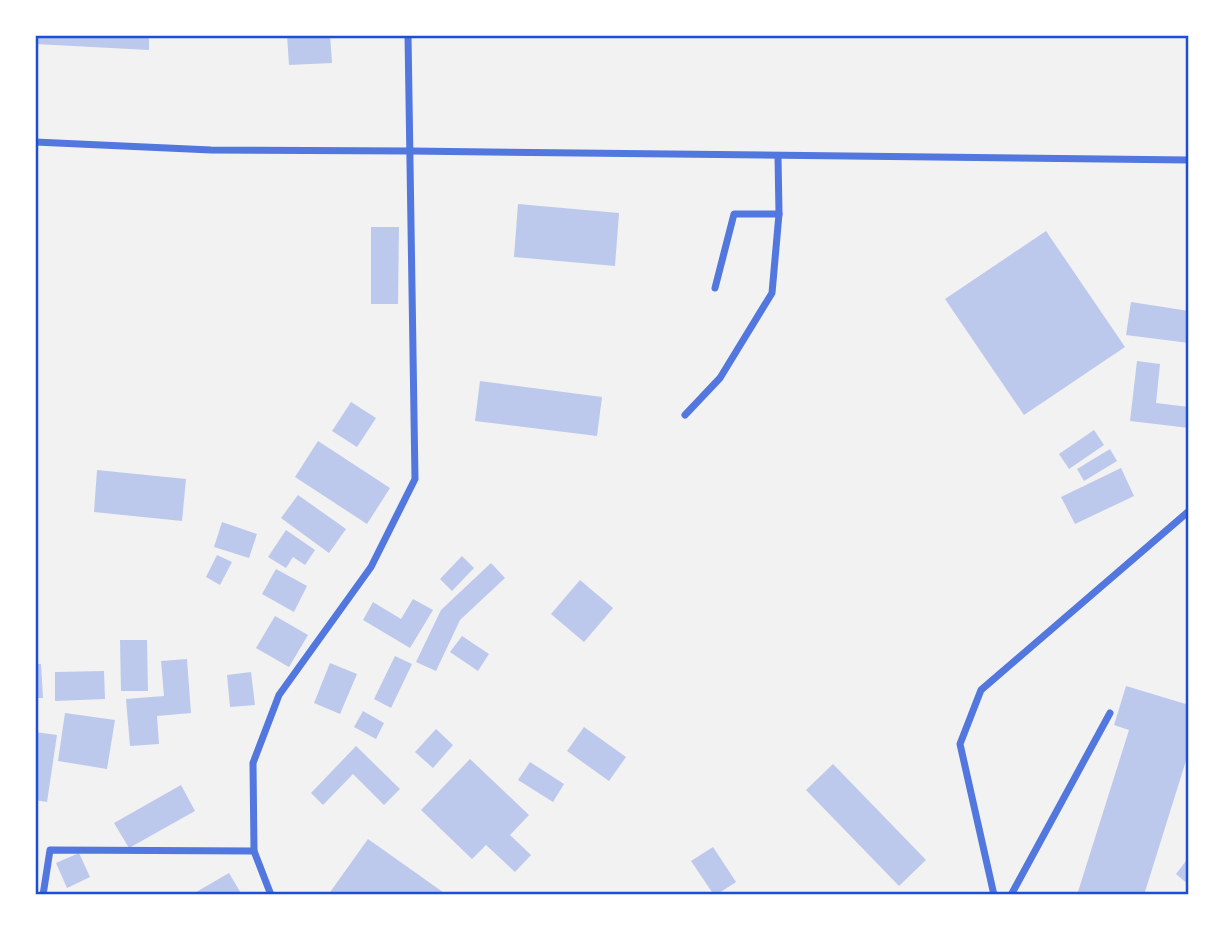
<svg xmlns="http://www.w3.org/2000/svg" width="1224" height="930" viewBox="0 0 1224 930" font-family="Ubuntu,sans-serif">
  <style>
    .building { fill: #bdc9ec }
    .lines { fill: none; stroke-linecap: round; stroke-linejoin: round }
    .minor { stroke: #5277de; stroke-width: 7 }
    .neatline { fill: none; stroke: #1d4ed8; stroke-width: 2.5 }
  </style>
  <rect width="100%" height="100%" fill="#f2f2f2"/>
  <!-- building -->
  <g class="building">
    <polygon points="35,35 149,35 149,50 35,44"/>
    <polygon points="287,35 330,35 332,63 289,65"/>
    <polygon points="518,204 619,213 615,266 514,257"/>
    <polygon points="371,227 399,227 398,304 371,304"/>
    <polygon points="1046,231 1125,347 1024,415 945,299"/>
    <polygon points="1131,302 1189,311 1189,343 1126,335"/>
    <polygon points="1137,361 1160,364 1156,403 1189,407 1189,428 1130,421"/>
    <polygon points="480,381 602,397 597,436 475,421"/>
    <polygon points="351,402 376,418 357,447 332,431"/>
    <polygon points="1094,430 1104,445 1069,469 1059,454"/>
    <polygon points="318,441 390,488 367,524 295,477"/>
    <polygon points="1110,449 1117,461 1084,481 1077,469"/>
    <polygon points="1121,468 1134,496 1075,524 1061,497"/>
    <polygon points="97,470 186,479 182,521 94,512"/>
    <polygon points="298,495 346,529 329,553 281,518"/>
    <polygon points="222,522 257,534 249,558 214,547"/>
    <polygon points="286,530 315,550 305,565 293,557 286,568 268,557"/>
    <polygon points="217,555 232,562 220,585 206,577"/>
    <polygon points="462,556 474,568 452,591 440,579"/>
    <polygon points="491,563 505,578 460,620 436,671 416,662 441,610"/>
    <polygon points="276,569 307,586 294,612 262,594"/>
    <polygon points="580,580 613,608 584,642 551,614"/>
    <polygon points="413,599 433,610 410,648 363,620 373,602 401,619"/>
    <polygon points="275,616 308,635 289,667 256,648"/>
    <polygon points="462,636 489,654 478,671 450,652"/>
    <polygon points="120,640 147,640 148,691 121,691"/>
    <polygon points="395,656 412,664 391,708 374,699"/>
    <polygon points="187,659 191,713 157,716 159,744 130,746 126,699 164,696 161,661"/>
    <polygon points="330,663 357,674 340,714 314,703"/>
    <polygon points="35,664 41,664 43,698 35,698"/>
    <polygon points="104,671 105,699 55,701 55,672"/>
    <polygon points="251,672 255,705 230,707 227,675"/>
    <polygon points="1126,686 1189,705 1189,751 1144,895 1077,895 1129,730 1114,725"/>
    <polygon points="363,711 384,723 376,739 354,727"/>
    <polygon points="65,713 115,720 107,769 58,761"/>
    <polygon points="584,727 626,757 609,781 567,751"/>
    <polygon points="436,729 453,745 433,768 415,752"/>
    <polygon points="35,732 57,735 47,802 35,800"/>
    <polygon points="356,746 400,789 384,805 353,774 323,805 311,793"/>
    <polygon points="470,759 529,815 510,835 531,855 515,872 486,845 472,859 421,810"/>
    <polygon points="530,762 564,784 553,802 518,780"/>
    <polygon points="833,764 926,860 899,886 806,790"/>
    <polygon points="181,785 195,811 129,848 114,823"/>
    <polygon points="35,818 38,819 37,841 35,841"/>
    <polygon points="368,839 447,895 328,895"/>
    <polygon points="713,847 736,882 716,895 714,895 691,861"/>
    <polygon points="79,853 90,877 67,888 56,863"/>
    <polygon points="1189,857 1189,885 1176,874"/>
    <polygon points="229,873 242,895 191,895"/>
  </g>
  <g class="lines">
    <!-- minor -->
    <g class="minor">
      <polyline points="35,142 211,150 410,151 1189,160"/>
      <polyline points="715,288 734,214 779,214 778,156"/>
      <polyline points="685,415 720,378 772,293 779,214"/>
      <polyline points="43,895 50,850 254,851"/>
      <polyline points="271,895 254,851 253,763 279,695 371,567 415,479 408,35"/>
      <polyline points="994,895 960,744 981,690 1189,511"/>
      <polyline points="1011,895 1110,713"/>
    </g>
  </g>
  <!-- border -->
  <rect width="1224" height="930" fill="none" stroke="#ffffff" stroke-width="74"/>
  <rect x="37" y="37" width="1150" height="856" class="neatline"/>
</svg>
